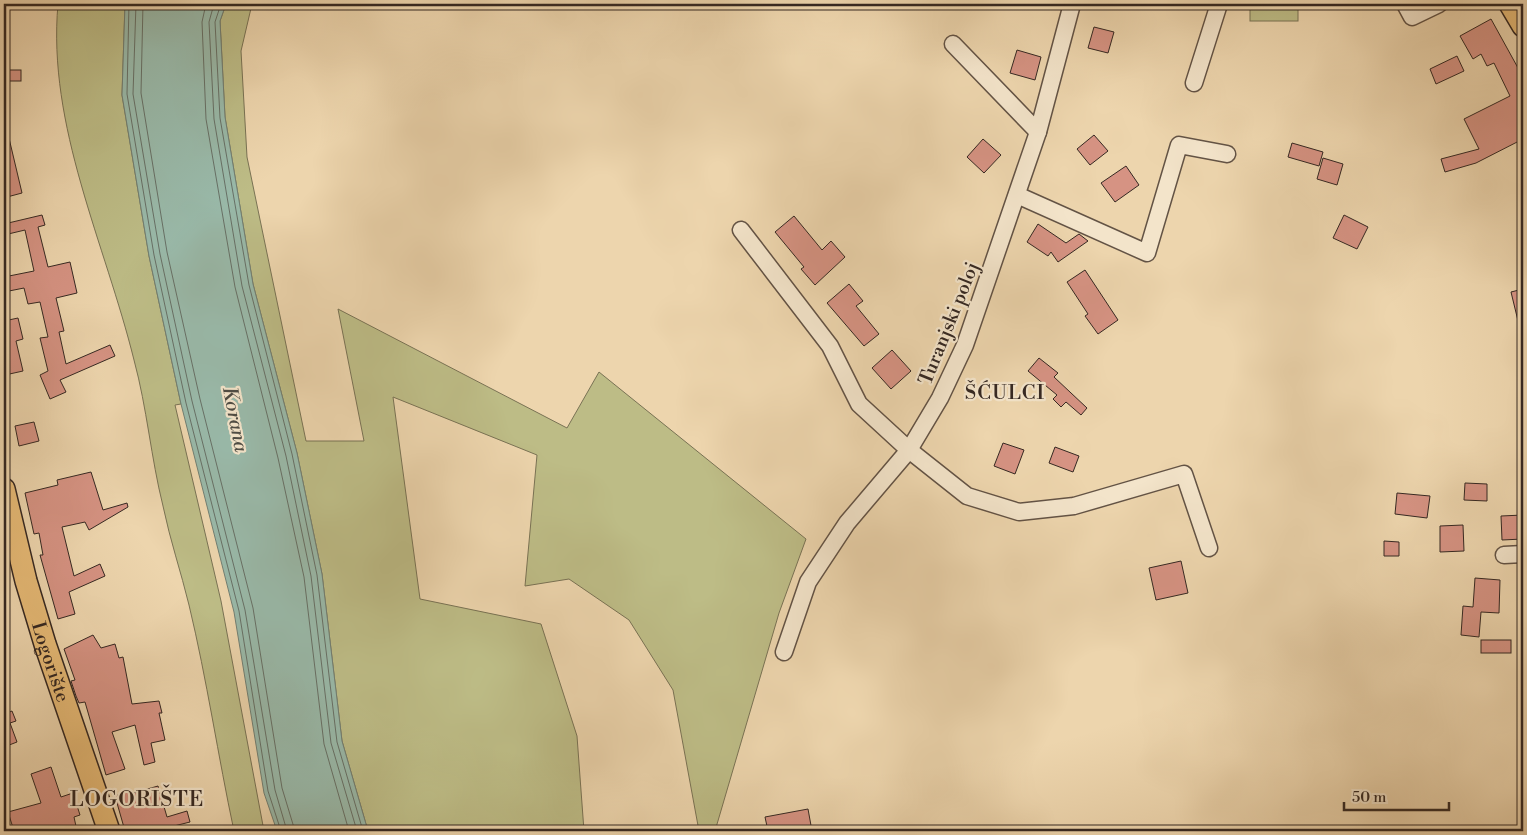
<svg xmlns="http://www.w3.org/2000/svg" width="1527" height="835" viewBox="0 0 1527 835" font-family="'Libre Bodoni',serif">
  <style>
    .green { fill: #bdbc86; stroke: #797254 }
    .water { fill: #99b9a9; stroke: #717f73 }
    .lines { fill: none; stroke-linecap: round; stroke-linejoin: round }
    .shore { stroke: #677066; stroke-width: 1 }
    .building { fill: #d69383; stroke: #352822 }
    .minor-casing { stroke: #635345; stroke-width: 19 }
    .major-casing { stroke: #352822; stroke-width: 24 }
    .minor { stroke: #f3e4ca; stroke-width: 16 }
    .major { stroke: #e6ba76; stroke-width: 21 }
    .labels { text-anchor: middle; stroke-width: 4.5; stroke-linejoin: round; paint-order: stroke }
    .street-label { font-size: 19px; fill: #352822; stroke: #f3e4ca }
    .neighbourhood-label { font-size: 20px; letter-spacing: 1px; fill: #352822; stroke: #f3e4ca }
    .water-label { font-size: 20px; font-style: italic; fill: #4e4c44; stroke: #f3e4ca }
    .quarter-label { font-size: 21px; letter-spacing: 1px; fill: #352822; stroke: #f3e4ca }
  </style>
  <rect width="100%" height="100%" fill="#edd5ad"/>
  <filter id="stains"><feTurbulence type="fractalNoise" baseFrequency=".004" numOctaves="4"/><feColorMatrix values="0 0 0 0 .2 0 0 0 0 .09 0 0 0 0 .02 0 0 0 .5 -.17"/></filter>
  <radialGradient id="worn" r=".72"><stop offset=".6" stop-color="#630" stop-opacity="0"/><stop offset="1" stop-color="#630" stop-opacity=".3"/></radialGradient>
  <!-- green -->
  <g class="green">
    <path d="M58,4H125L122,95L149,256L181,404L175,405L221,601L264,831H234C218,756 207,680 189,605C181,572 170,540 163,506C151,458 147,408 134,360C105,243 47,126 58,4Z"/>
    <polygon points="226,4 252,4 241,51 247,157 306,441 364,441 338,309 567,428 599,372 806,539 779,613 715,831 699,831 673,690 629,620 569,579 525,586 537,455 393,397 420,599 541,624 577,736 584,831 368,831 342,741 322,574 297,453 253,284 225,117 220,21"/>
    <rect x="1250" y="4" width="48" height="17"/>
  </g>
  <!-- water -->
  <polygon class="water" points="125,4 226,4 220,21 225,117 253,284 297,453 322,574 342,741 368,831 277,831 264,793 234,612 181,404 149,256 122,95"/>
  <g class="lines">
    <!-- shore -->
    <g class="shore">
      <polyline points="129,4 127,94 154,255 186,403 239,611 268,791 281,831"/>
      <polyline points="136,4 133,94 160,254 192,401 245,610 275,790 287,831"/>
      <polyline points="143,4 141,93 167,252 200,399 253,608 282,788 295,831"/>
      <polyline points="206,4 202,22 206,119 235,287 278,458 304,577 324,744 349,831"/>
      <polyline points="214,4 209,22 214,119 242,286 286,456 311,576 331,743 357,831"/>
      <polyline points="221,4 215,22 220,118 249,285 292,454 317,575 337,742 363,831"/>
    </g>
  </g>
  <!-- building -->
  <g class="building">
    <polygon points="1491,19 1523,77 1523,139 1476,163 1445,172 1441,159 1479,149 1464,119 1510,96 1494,63 1487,66 1481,54 1473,59 1460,36"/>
    <polygon points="1094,27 1114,32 1108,53 1088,48"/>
    <polygon points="1017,50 1041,57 1035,80 1010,73"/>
    <polygon points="1457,56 1464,71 1436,84 1430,69"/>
    <rect x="4" y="70" width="17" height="11"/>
    <polygon points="4,134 8,134 22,193 7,197 4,182"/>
    <polygon points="1094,135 1108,151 1090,165 1077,149"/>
    <polygon points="983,139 1001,155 984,173 967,157"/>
    <polygon points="1292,143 1323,152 1319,166 1288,157"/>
    <polygon points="1323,158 1343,164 1337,185 1317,179"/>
    <polygon points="1126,166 1139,185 1115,202 1101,183"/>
    <polygon points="42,215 45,225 38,227 48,267 70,262 77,293 56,298 64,331 59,332 66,364 110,345 115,356 60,380 66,392 50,399 40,375 48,371 40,338 48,337 40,302 28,304 24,288 4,292 4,277 34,271 25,230 4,235 4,224"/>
    <polygon points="1344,215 1368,227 1357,249 1333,238"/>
    <polygon points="794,216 822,250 831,241 845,257 815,285 801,269 804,267 775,232"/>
    <polygon points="1038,224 1066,243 1079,234 1088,241 1058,262 1051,252 1048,256 1027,242"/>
    <polygon points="1085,270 1118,320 1098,334 1085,316 1088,314 1067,282"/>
    <polygon points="849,284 863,301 856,306 879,334 864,346 827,303"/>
    <polygon points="1523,289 1523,324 1519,325 1511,292"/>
    <polygon points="18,318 23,339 16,341 23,371 5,375 4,321"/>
    <polygon points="892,350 911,371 891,389 872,368"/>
    <polygon points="1039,358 1058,373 1054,377 1087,408 1081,415 1066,402 1061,407 1053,399 1057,395 1028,371"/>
    <polygon points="34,422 39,441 19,446 15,426"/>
    <polygon points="1003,443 1024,450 1015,474 994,466"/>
    <polygon points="1055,447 1079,456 1073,472 1049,463"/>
    <polygon points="91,472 103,510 127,503 128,507 89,530 85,522 62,527 74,576 100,564 105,576 69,592 75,614 58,619 40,555 43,555 39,533 34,534 25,493 58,485 57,480"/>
    <polygon points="1465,483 1487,484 1487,501 1464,500"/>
    <polygon points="1397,493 1430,496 1427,518 1395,514"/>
    <polygon points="1523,515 1523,539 1502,540 1501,516"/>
    <polygon points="1463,525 1464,551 1440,552 1440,526"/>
    <polygon points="1384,541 1399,542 1399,556 1384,556"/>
    <polygon points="1181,561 1188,593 1156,600 1149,568"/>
    <polygon points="1475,578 1500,580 1499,613 1481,612 1479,637 1461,635 1463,606 1473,607"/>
    <polygon points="93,635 101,648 115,644 119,658 123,657 132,704 159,701 162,713 159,713 165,740 151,743 155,762 144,765 135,725 112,732 125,769 106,775 85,702 79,703 76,696 71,681 75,680 64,649"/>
    <rect x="1481" y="640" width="30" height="13"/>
    <polygon points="5,709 7,713 12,711 16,721 10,723 17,742 4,747"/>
    <polygon points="51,767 61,797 73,793 80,815 74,817 77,831 14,831 8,812 41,803 31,774"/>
    <polygon points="158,786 167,817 187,811 190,822 174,826 176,831 125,831 115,796 129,791 130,794"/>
    <polygon points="808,809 812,831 768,831 765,817"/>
  </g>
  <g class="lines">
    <!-- minor casing -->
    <g class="minor-casing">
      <g id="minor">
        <polyline points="1405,4 1412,17 1439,4"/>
        <polyline points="953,44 1038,132"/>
        <polyline points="1194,83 1219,4"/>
        <polyline points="1017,195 1147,253 1179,145 1227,154"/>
        <polyline points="741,230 830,346 859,404 909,450 967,496 1019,512 1074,506 1184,474 1209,548"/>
        <polyline points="1504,555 1523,554"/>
        <polyline points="784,652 808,582 847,523 909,450 940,398 965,345 1038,132 1072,4"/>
      </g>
    </g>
    <!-- major casing -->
    <g class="major-casing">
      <g id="major">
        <polyline points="1510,4 1523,26"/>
        <path id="s1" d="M4,489L26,581L45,644L109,831"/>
      </g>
    </g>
    <!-- minor -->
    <use href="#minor" class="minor"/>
    <!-- major -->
    <use href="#major" class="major"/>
  </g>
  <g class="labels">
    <!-- street labels -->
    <g class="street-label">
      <text transform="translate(948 323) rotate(-68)" y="7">Turanjski poloj</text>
      <text dy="7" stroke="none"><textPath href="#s1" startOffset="179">Logorište</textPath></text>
    </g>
    <!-- neighbourhood labels -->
    <g class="neighbourhood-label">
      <text x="1005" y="399">ŠĆULCI</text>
    </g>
    <!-- water labels -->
    <g class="water-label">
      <text transform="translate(236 419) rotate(79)" y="7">Korana</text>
    </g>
    <!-- quarter labels -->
    <g class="quarter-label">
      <text x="137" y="806">LOGORIŠTE</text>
    </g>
  </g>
  <!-- margin -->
  <rect width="1527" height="835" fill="none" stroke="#edd5ad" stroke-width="20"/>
  <rect x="5" y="5" width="1517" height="825" fill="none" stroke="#352822" stroke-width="2.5"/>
  <rect x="10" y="10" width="1507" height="815" fill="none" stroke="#352822"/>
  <!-- scale -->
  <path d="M1344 802v8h105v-8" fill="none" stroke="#352822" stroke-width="2.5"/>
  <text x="1352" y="802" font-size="15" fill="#352822" stroke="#f3e4ca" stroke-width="4" paint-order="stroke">50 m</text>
  <rect width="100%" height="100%" filter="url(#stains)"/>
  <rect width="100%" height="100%" fill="url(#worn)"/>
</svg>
